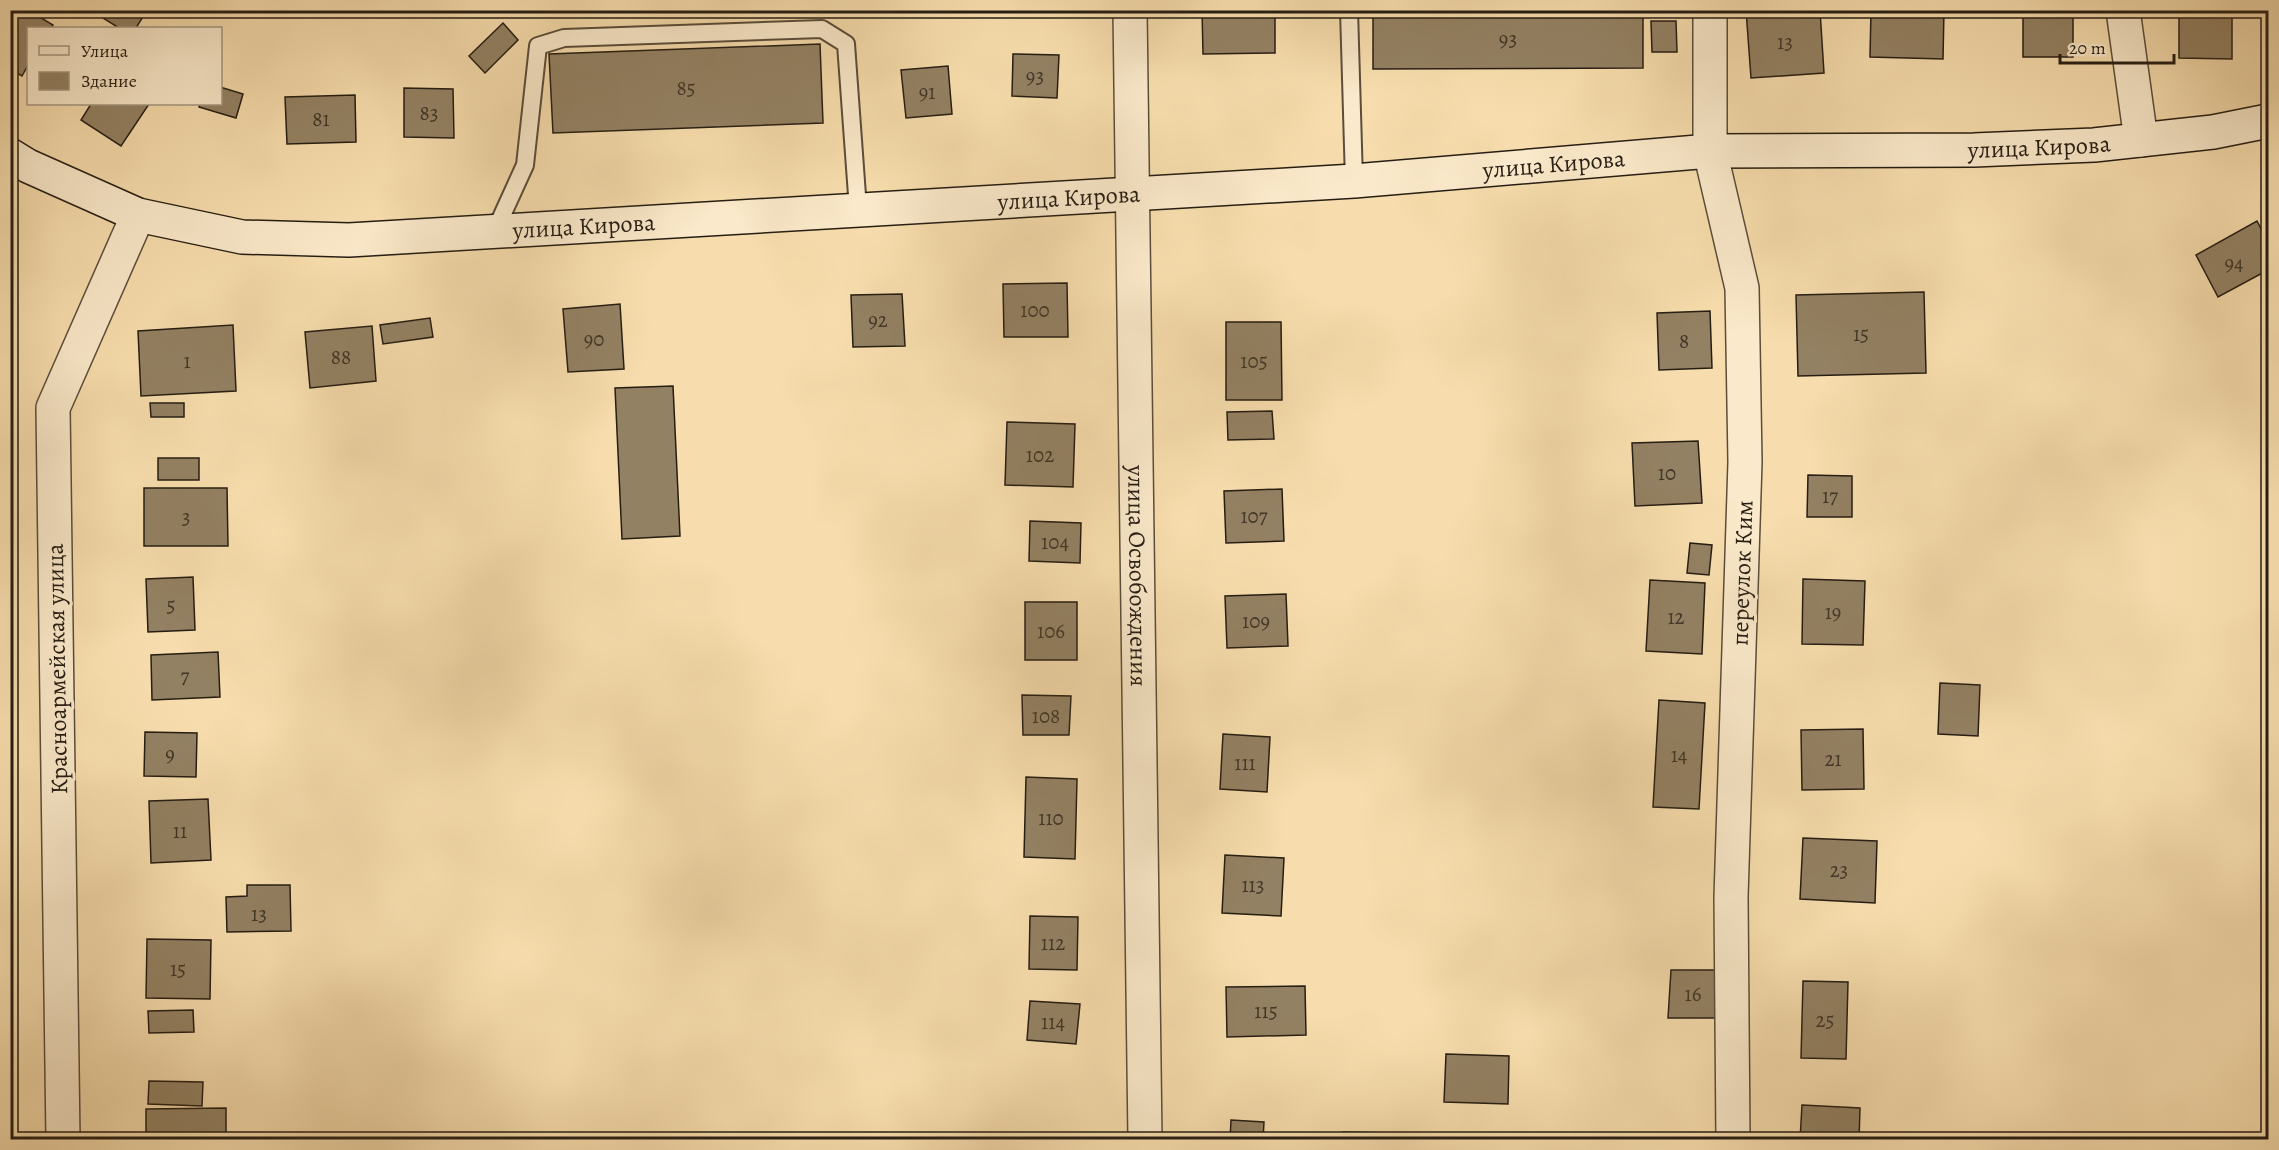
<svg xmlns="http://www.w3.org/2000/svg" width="2279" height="1150" viewBox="0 0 2279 1150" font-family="Alegreya,serif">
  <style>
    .building { fill: #938163; stroke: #261d13; stroke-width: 1.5 }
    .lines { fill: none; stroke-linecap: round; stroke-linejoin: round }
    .lane-casing { stroke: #5a4d3a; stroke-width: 20 }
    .street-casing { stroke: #5a4d3a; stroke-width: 36 }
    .secondary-casing { stroke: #261d13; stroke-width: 36 }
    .lane { stroke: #fae9ca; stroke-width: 16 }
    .street { stroke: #fae9ca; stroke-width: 33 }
    .secondary { stroke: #fae9ca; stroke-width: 33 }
    .labels { text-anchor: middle; stroke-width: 6; stroke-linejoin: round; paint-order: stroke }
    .number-label { font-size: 21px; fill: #413627 }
    .street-label { font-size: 24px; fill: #261d13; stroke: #fae9ca }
  </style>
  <rect width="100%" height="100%" fill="#f7ddad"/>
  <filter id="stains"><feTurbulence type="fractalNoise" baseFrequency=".00333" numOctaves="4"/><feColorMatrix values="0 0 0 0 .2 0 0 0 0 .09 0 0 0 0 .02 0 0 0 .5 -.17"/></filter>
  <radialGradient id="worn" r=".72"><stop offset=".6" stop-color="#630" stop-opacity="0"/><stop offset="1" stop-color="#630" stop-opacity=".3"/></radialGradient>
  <!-- building -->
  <g class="building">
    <polygon points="10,10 28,10 53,25 51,28 28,28 28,65 22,76 10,69"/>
    <polygon points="90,10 147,10 136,28 119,28"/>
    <polygon points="1202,10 1275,10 1275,53 1203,54"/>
    <polygon points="1373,10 1643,10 1643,68 1373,69"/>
    <polygon points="1746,10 1820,10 1824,73 1751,78"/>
    <polygon points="1871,10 1944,10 1943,59 1870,57"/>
    <rect x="2023" y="10" width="50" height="47"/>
    <polygon points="2179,10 2232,10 2232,59 2179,58"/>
    <polygon points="1651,21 1676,21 1677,52 1652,52"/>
    <polygon points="503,23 518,40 485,73 469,56"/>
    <polygon points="820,44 823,123 553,133 549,54"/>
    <polygon points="1013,54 1059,55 1057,98 1012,96"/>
    <polygon points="948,66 952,114 906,118 901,70"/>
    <polygon points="220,87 243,94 236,118 199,107 200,104 220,104"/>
    <polygon points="404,88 453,89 454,138 404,137"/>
    <polygon points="355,95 356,142 287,144 285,97"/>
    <polygon points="91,104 149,104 121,146 81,120"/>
    <polygon points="2257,221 2268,242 2268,270 2218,297 2196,255"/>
    <polygon points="1067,283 1068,337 1004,337 1003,284"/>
    <polygon points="1924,292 1926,373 1798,376 1796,295"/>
    <polygon points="902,294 905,346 853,347 851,295"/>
    <polygon points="620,304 624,369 568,372 563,309"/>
    <polygon points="1710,311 1712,368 1659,370 1657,313"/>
    <polygon points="430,318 433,337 383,344 380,325"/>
    <polygon points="1226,322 1281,322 1282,400 1226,400"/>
    <polygon points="233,325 236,391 141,396 138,331"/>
    <polygon points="372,326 376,381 310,388 305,332"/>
    <polygon points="673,386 680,536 622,539 615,388"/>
    <polygon points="150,403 184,403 184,417 151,417"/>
    <polygon points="1272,411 1274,439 1228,440 1227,412"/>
    <polygon points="1007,422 1075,424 1073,487 1005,485"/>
    <polygon points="1698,441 1702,503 1635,506 1632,443"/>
    <rect x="158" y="458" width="41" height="22"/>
    <polygon points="1808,475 1852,476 1852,517 1807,517"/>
    <polygon points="144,488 227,488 228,546 144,546"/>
    <polygon points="1282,489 1284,541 1226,543 1224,491"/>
    <polygon points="1030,521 1081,523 1080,563 1029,561"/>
    <polygon points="1690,543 1712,545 1709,575 1687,573"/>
    <polygon points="193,577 195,630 148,632 146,579"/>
    <polygon points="1803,579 1865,581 1863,645 1802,644"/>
    <polygon points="1650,580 1705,583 1702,654 1646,651"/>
    <polygon points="1286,594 1288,646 1227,648 1225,596"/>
    <rect x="1025" y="602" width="52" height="58"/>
    <polygon points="218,652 220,697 152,700 151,655"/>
    <polygon points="1940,683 1980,685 1978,736 1938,734"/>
    <polygon points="1022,695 1071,696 1069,735 1023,735"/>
    <polygon points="1659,700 1705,703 1699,809 1653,807"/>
    <polygon points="1863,729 1864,789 1802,790 1801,730"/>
    <polygon points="145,732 197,733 196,777 144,776"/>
    <polygon points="1223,734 1270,737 1267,792 1220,789"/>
    <polygon points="1026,777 1077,779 1075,859 1024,857"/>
    <polygon points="208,799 211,860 151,863 149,801"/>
    <polygon points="1803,838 1877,841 1875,903 1800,899"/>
    <polygon points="1225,855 1284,858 1281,916 1222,913"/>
    <polygon points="247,885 290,885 291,931 227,932 226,897 247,896"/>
    <polygon points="1030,916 1078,917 1077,970 1029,969"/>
    <polygon points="147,939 211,940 210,999 146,998"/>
    <polygon points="1671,970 1718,970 1715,1018 1668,1018"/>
    <polygon points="1803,981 1848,982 1846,1059 1801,1058"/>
    <polygon points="1305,986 1306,1035 1227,1037 1226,987"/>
    <polygon points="1030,1001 1080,1004 1076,1044 1027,1040"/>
    <polygon points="193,1010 194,1032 149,1033 148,1011"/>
    <polygon points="1446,1054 1509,1056 1508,1104 1444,1102"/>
    <polygon points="149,1081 203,1082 202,1106 148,1104"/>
    <polygon points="1802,1105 1860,1108 1859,1140 1800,1140"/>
    <polygon points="226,1108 226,1140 146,1140 146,1109"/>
    <polygon points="1231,1120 1264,1122 1263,1140 1230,1140"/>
    <polygon points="1343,1132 1395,1133 1394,1140 1343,1140"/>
  </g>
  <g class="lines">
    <!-- lane casing -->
    <g class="lane-casing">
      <g id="lane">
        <polyline points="1349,10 1354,181"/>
        <polyline points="495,231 525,165 538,46 564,38 822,29 846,44 858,209"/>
      </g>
    </g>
    <!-- street casing -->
    <g class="street-casing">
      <g id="street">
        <path id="s1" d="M1130,10L1145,1140"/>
        <polyline points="1710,10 1710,151 1742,288 1745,462 1731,897 1733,1140"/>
        <polyline points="2123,10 2141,140"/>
        <polyline points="63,1140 53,408 138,215"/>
      </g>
    </g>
    <!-- secondary casing -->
    <g class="secondary-casing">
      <g id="secondary">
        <path id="s2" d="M10,155L28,166L138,215L242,237L349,240L1354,181L1710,151L1974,150L2094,145L2213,132L2268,121"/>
      </g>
    </g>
    <!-- lane -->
    <use href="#lane" class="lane"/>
    <!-- street -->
    <use href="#street" class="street"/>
    <!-- secondary -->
    <use href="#secondary" class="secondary"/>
  </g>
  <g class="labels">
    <!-- number labels -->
    <g class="number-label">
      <text x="1508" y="46">93</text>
      <text x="1785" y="49">13</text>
      <text x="1035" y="83">93</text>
      <text x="686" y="95">85</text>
      <text x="927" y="99">91</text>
      <text x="429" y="120">83</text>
      <text x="321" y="126">81</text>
      <text x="2234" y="270">94</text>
      <text x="1035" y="317">100</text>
      <text x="878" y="327">92</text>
      <text x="1861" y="341">15</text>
      <text x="594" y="346">90</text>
      <text x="1684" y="348">8</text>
      <text x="341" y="364">88</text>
      <text x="187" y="368">1</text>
      <text x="1254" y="368">105</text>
      <text x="1040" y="462">102</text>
      <text x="1667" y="480">10</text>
      <text x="1830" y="503">17</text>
      <text x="1254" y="523">107</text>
      <text x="186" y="524">3</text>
      <text x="1055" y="549">104</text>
      <text x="171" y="612">5</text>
      <text x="1833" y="619">19</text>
      <text x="1676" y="624">12</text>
      <text x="1256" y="628">109</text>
      <text x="1051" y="638">106</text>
      <text x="185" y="683">7</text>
      <text x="1046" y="723">108</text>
      <text x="170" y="761">9</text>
      <text x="1679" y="762">14</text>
      <text x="1833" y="766">21</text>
      <text x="1245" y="770">111</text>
      <text x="1051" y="825">110</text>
      <text x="180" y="838">11</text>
      <text x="1839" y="877">23</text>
      <text x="1253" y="892">113</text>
      <text x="259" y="921">13</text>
      <text x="1053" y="950">112</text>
      <text x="178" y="976">15</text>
      <text x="1693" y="1001">16</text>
      <text x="1266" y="1018">115</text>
      <text x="1825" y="1027">25</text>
      <text x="1053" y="1029">114</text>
    </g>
    <!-- street labels -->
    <g class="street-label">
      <text dy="8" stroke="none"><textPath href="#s2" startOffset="2048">улица Кирова</textPath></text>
      <text dy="8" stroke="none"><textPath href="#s2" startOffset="1562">улица Кирова</textPath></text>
      <text dy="8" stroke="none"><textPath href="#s2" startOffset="1076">улица Кирова</textPath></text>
      <text dy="8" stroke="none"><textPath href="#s2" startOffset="590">улица Кирова</textPath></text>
      <text transform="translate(1742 573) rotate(-88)" y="8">переулок Ким</text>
      <text dy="8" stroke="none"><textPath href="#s1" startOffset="566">улица Освобождения</textPath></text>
      <text transform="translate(57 669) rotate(-91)" y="8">Красноармейская улица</text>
    </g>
  </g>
  <!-- margin -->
  <rect width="2279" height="1150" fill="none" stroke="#f7ddad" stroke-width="36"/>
  <rect x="12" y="12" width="2255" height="1126" fill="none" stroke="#261d13" stroke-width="3"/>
  <rect x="18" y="18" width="2243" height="1114" fill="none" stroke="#261d13" stroke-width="1.5"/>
  <!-- legend -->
  <rect x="27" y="27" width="195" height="78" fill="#fae9ca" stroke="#a59781" stroke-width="1.5"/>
  <rect x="39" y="46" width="30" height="9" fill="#fae9ca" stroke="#a59781" stroke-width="1.5"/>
  <text x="81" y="57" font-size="18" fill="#261d13">Улица</text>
  <rect x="39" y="72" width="30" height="18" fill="#938163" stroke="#a59781" stroke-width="1.5"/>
  <text x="81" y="87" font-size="18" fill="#261d13">Здание</text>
  <!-- scale -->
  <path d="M2060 54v9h114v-9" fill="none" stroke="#261d13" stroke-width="3"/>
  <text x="2069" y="54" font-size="18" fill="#261d13" stroke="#fae9ca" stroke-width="4.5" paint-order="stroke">20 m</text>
  <rect width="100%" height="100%" filter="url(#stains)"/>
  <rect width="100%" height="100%" fill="url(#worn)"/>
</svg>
